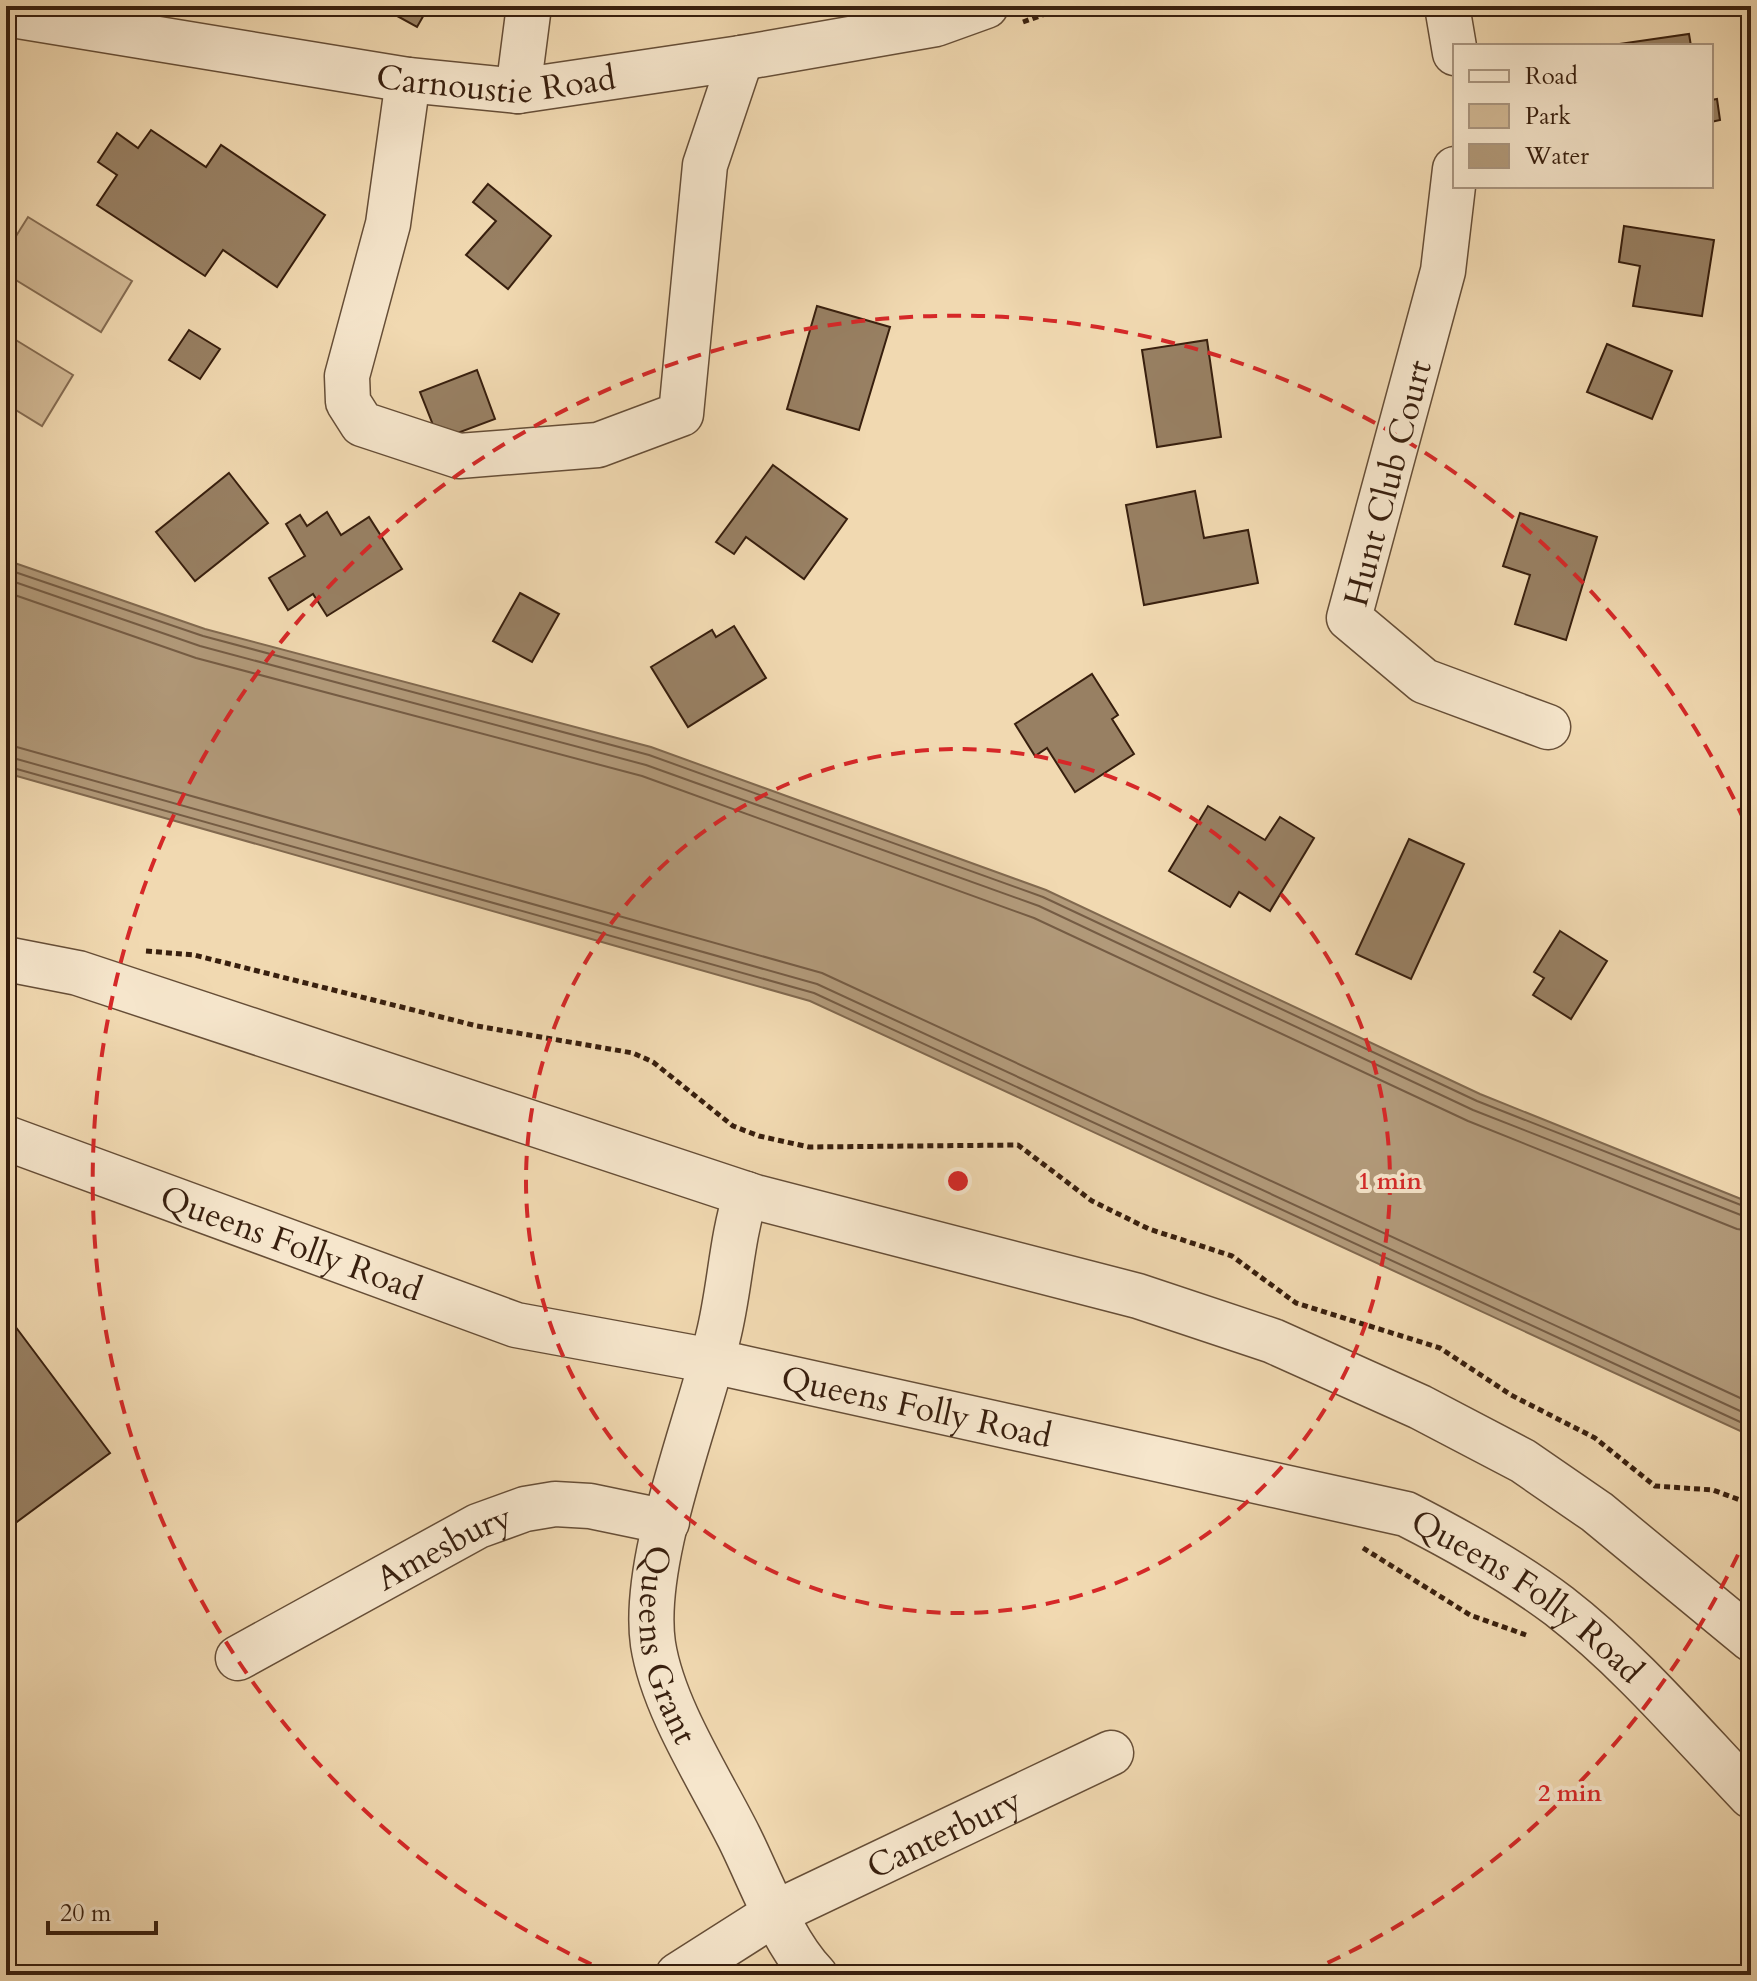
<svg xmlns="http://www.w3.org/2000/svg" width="1757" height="1981" viewBox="0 0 1757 1981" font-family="Cardo,serif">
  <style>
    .green { fill: #d2b995; stroke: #856c52; stroke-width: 2 }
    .water { fill: #b29a7a; stroke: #81694f; stroke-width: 2 }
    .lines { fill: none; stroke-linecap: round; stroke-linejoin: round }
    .shore { stroke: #755c44; stroke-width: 2 }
    .building { fill: #988063; stroke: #381f0e; stroke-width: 2 }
    .minor-casing { stroke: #664e37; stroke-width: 47 }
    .path { stroke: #381f0e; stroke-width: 5; stroke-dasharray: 6 4; stroke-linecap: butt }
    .minor { stroke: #f6e6cc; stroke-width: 44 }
    .ring { fill: none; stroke: #d62828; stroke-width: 4; stroke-dasharray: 14 10 }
    .labels { text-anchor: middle; stroke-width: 8; stroke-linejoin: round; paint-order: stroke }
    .street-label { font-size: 34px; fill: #381f0e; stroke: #f6e6cc }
    .centre { fill: #d62828; stroke: #f6e6cc; stroke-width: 4 }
    .ring-label { font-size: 24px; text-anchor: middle; font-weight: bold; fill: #d62828; stroke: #f6e6cc; stroke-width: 8; stroke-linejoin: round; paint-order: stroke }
  </style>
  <rect width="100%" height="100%" fill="#f1d9b1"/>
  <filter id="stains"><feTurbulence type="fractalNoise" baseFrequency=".0025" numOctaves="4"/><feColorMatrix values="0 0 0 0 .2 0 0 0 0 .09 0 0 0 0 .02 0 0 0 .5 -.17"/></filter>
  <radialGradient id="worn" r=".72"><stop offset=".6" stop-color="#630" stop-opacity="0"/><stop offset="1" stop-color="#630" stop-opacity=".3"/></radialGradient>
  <!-- green -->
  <g class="green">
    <polygon points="28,217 132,281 101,332 6,274 6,252"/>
    <polygon points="6,334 73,375 42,426 6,404"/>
  </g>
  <!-- water -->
  <polygon class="water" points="6,560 205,629 651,747 1046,890 1480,1094 1751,1203 1751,1436 810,1001 6,773"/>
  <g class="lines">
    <!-- shore -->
    <g class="shore">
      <polyline points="6,569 203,636 649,755 1043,897 1477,1101 1751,1209"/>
      <polyline points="6,579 200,646 646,765 1039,906 1473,1110 1751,1219"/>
      <polyline points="6,592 196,658 642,776 1034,918 1468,1121 1737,1229 1751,1231"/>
      <polyline points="6,744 822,973 1751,1403"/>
      <polyline points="6,756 817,984 1751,1416"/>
      <polyline points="6,766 814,993 1751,1427"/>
    </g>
  </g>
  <!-- building -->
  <g class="building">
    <polygon points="379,6 429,6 417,27"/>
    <polygon points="1689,34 1691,46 1620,46 1619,44"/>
    <polygon points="1717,99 1720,120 1711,122 1711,100"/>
    <polygon points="151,130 206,167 221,145 325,215 277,287 223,250 205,276 97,205 117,175 98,162 117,133 138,148"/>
    <polygon points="488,184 551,236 508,289 466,255 496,221 473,202"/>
    <polygon points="1624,226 1714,240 1702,316 1633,306 1640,266 1619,262"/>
    <polygon points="817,306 890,327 859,430 787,409"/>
    <polygon points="189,330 220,349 200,379 169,360"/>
    <polygon points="1207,340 1221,437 1157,447 1142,350"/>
    <polygon points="1607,344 1672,371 1652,419 1587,392"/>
    <polygon points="477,370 495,419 439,440 420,392"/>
    <polygon points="773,465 847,519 804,579 746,537 734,554 716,542"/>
    <polygon points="229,473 268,523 195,581 156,532"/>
    <polygon points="1195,491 1204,538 1248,530 1258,583 1144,605 1126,505"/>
    <polygon points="327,512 341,535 369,517 402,569 327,616 313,594 288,610 269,578 305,556 286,524 300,515 307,526"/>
    <polygon points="1520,513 1597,537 1566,640 1515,624 1530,575 1503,566"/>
    <polygon points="520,593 559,614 532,662 493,641"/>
    <polygon points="734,626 766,678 688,727 651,667 712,630 716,637"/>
    <polygon points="1092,674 1118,715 1112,719 1134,754 1075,792 1047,748 1035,756 1015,724"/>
    <polygon points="1208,806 1265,840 1280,817 1314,838 1270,911 1239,892 1230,907 1169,871"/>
    <polygon points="1409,839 1464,864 1411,979 1356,954"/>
    <polygon points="1560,931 1607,961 1571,1019 1533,995 1544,978 1534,972"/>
    <polygon points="6,1314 110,1453 6,1530"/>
  </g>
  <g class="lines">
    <!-- minor casing -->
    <g class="minor-casing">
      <g id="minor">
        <polyline points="1447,6 1455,53"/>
        <path id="s1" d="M6,14L408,80L518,91L741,58L936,24L986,6"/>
        <polyline points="408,80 388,224 347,376 348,402 362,424 459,456 598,445 681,414 705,165 741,58"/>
        <polyline points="518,91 529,6"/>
        <polyline points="1455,169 1443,271 1349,618 1424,681 1548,727"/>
        <polyline points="6,959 78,973 755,1197 1138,1296 1273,1341 1420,1407 1523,1461 1597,1512 1751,1639"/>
        <path id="s2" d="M6,1138L516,1325L712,1361L1406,1514C1459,1541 1511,1570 1559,1606C1630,1661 1689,1731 1751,1796"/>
        <path id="s3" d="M746,1194C731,1240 730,1290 718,1337C698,1422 641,1561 653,1644C663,1708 710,1779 739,1837C760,1879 783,1943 815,1975"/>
        <path id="s4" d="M238,1658L478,1526L525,1509L555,1504L590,1506L667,1522"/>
        <path id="s5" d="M678,1975L777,1912L1111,1753"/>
      </g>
    </g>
    <!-- path -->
    <g class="path">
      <polyline points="1023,22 1067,6"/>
      <polyline points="6,118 15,132 6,155"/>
      <polyline points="146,951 194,955 477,1026 633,1053 653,1062 733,1126 759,1136 809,1147 1018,1145 1092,1201 1149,1229 1232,1256 1296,1303 1440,1348 1511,1395 1595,1438 1655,1486 1713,1490 1751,1504"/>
      <polyline points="1363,1548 1470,1615 1526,1635"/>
    </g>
    <!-- minor -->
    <use href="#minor" class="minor"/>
  </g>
  <!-- distance rings -->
  <g class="ring">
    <circle cx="958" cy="1181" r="432"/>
    <path d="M1748 1533A865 865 0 0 1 1303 1974M613 1974A865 865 0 1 1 1748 829"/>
  </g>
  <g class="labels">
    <!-- street labels -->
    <g class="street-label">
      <text dy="12" stroke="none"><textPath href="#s1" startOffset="496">Carnoustie Road</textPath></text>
      <text transform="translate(1387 483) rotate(-75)" y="12">Hunt Club Court</text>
      <text dy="12" stroke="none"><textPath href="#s2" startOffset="304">Queens Folly Road</textPath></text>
      <text dy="12" stroke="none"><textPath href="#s2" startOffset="952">Queens Folly Road</textPath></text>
      <text dy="12" stroke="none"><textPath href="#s4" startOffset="234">Amesbury</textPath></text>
      <text dy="12" stroke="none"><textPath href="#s2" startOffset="1600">Queens Folly Road</textPath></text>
      <text dy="12" stroke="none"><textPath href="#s3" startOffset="464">Queens Grant</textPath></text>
      <text dy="12" stroke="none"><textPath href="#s5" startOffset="302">Canterbury</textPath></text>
    </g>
  </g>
  <circle cx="958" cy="1181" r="12" class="centre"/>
  <g class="ring-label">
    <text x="1390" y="1189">1 min</text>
    <text x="1570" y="1801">2 min</text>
  </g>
  <!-- margin -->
  <rect width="1757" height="1981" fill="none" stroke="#f1d9b1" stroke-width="32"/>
  <rect x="8" y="8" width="1741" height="1965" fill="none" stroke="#381f0e" stroke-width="4"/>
  <rect x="16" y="16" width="1725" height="1949" fill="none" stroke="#381f0e" stroke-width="2"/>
  <!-- legend -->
  <rect x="1453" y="44" width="260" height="144" fill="#f6e6cc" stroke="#aa9680" stroke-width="2"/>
  <rect x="1469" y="70" width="40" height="12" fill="#f6e6cc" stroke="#aa9680" stroke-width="2"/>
  <text x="1525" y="84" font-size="24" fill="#381f0e">Road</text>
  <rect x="1469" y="104" width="40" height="24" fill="#d2b995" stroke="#aa9680" stroke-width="2"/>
  <text x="1525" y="124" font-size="24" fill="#381f0e">Park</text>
  <rect x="1469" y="144" width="40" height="24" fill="#b29a7a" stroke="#aa9680" stroke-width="2"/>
  <text x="1525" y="164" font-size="24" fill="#381f0e">Water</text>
  <!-- scale -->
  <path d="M48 1921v12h108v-12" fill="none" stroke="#381f0e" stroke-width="4"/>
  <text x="60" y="1921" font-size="24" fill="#381f0e" stroke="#f6e6cc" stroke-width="6" paint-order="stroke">20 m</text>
  <rect width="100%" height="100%" filter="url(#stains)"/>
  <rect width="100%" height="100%" fill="url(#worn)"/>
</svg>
